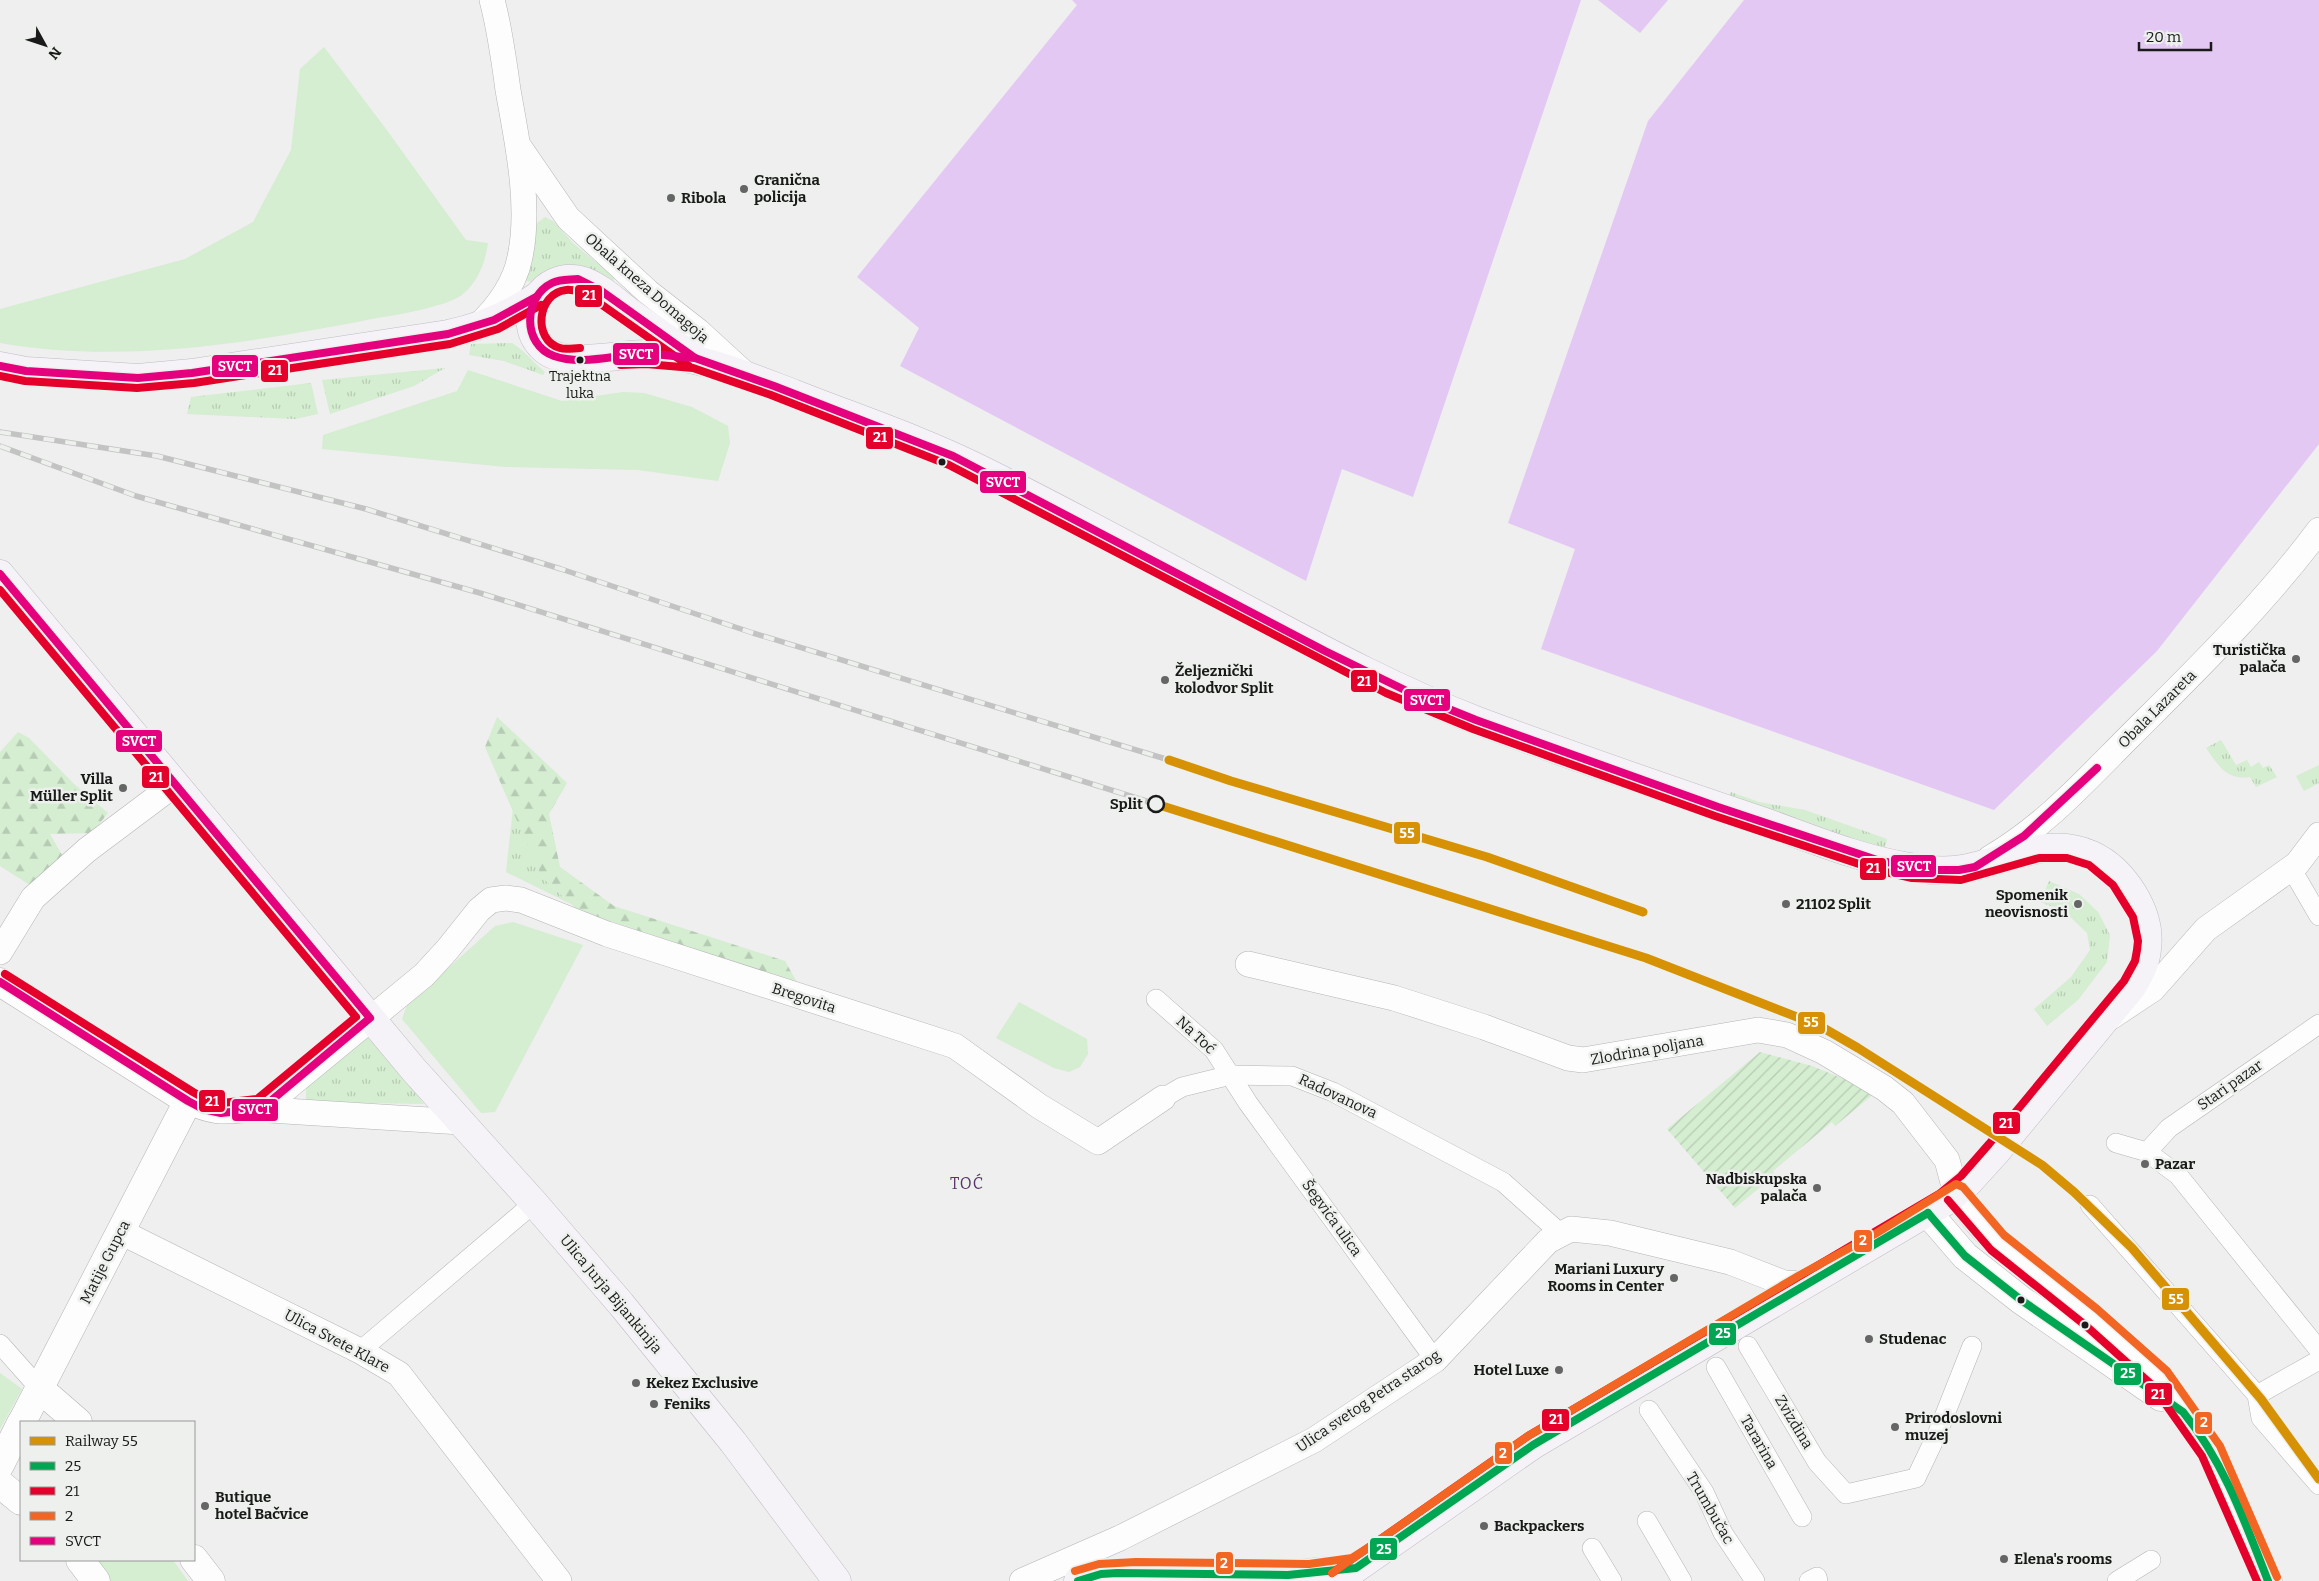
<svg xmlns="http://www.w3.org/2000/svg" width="2319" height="1581" viewBox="0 0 2319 1581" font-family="Bitter,serif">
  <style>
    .grass { fill: url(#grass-tufts) }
    .forest { fill: url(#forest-firs) }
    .park { fill: #d5edd1 }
    .garden { fill: url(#garden-furrows) }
    .water { fill: #e4c8f4 }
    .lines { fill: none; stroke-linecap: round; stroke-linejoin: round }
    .pedestrian-casing { stroke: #b4b5b4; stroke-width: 20 }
    .minor-casing { stroke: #b4b5b4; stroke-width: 26 }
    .tertiary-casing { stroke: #b4b5b4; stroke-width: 29 }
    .primary-casing { stroke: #c0bcc4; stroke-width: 29 }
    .pedestrian { stroke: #fcfdfc; stroke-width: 19 }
    .minor { stroke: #fcfdfc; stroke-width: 25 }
    .tertiary { stroke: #fcfdfc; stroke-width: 28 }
    .primary { stroke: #f6f3f8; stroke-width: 28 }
    .rail-casing { stroke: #c2c3c2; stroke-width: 5.5 }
    .rail { stroke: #edf0ed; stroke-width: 4; stroke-dasharray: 11; stroke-linecap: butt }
    .bus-1-casing { stroke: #edf0ed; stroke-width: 11 }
    .bus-2-casing { stroke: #edf0ed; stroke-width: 11 }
    .bus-3-casing { stroke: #edf0ed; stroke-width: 11 }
    .bus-4-casing { stroke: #edf0ed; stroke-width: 11 }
    .bus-1 { stroke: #00a651; stroke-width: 8 }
    .bus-2 { stroke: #e4002b; stroke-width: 8 }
    .bus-3 { stroke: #f26522; stroke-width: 8 }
    .bus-4 { stroke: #e5007d; stroke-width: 8 }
    .rail-1-casing { stroke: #edf0ed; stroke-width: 12 }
    .rail-1 { stroke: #d69104; stroke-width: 9 }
    .poi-dot { fill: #646564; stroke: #edf0ed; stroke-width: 2 }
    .bus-dot { fill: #191a19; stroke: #edf0ed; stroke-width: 2 }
    .stop-dot { fill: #edf0ed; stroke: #191a19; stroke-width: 2.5 }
    .labels { text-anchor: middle; stroke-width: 5; stroke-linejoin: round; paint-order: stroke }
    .bus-label { font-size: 14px; fill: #191a19; stroke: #edf0ed }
    .poi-label { font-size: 15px; font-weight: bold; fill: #191a19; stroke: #edf0ed; text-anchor: start }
    .street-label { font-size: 15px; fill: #191a19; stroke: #edf0ed }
    .stop-label { font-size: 15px; font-weight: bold; fill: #191a19; stroke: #edf0ed; text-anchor: end }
    .neighbourhood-label { font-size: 16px; letter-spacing: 1px; fill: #59346c; stroke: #edf0ed }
    .line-badge { stroke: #edf0ed; stroke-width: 2 }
    .badge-label { font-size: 14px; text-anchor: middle; font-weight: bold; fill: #fff }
  </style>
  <defs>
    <pattern id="grass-tufts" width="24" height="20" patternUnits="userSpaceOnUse" patternTransform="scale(1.25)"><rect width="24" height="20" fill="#d5edd1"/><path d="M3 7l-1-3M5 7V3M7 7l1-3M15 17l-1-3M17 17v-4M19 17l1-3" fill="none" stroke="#b6cbb3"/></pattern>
    <pattern id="forest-firs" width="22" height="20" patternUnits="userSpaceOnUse" patternTransform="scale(1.25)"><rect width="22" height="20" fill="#d5edd1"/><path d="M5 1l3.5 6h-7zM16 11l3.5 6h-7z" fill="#b6cbb3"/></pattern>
    <pattern id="garden-furrows" width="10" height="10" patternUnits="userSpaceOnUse" patternTransform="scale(1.25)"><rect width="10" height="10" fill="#d5edd1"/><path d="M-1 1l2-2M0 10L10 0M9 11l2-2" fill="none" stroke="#b6cbb3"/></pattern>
  </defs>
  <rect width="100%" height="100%" fill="#eeefee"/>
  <!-- grass -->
  <g class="grass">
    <path d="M545,217L553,221L573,243L615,278L611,285C584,263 558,256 530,282L522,279L537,223Z"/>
    <path d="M512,343C524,350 534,363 545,372L543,375L504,361L469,355L471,344Z"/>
    <polygon points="445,368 414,386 330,414 322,380"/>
    <polygon points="311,383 318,414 295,419 187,414 191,397"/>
    <path d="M2221,740L2236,765L2247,760L2251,767L2259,762L2263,768L2269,765L2277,777L2256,787L2250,777C2227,781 2218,765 2206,748Z"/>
    <polygon points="2319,765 2319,783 2304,791 2296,776"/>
    <polygon points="1731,792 1759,802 1805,810 1887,839 1884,851 1728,798"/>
    <polygon points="513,808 541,876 571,904 506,872"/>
    <polygon points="2049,881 2079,894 2098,912 2110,935 2107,962 2078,1000 2047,1026 2034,1009 2071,977 2090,950 2087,933 2064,911 2040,902"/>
    <polygon points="370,1035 424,1104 306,1102 306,1086"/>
  </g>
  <!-- forest -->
  <g class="forest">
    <polygon points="497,717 567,783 549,814 560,867 614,906 785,961 799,986 584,916 541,876 485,747"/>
    <polygon points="18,732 29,738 73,783 108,813 92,833 50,834 62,855 33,887 0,866 0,752"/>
  </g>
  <!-- park -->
  <g class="park">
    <path d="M324,47L386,129L466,240L488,243C485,262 479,280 464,293C451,306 397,315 377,318C254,342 126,365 0,343V309L185,259L253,222L291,150L300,69Z"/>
    <polygon points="468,370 562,401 623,392 644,393 692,407 728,426 730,443 718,481 638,470 506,467 322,449 323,435 457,391"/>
    <polygon points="513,922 583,945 495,1112 481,1113 402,1019 407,1005 495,926"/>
    <polygon points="1019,1002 1087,1039 1088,1054 1080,1067 1069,1072 1054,1068 996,1038"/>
    <polygon points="0,1373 22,1389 0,1429"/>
    <polygon points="93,1560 173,1560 188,1581 108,1581"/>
  </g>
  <!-- garden -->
  <polygon class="garden" points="1760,1052 1812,1066 1876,1092 1835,1126 1832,1122 1773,1171 1775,1175 1735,1208 1667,1129"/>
  <!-- water -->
  <g class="water">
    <polygon points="1072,0 1581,0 1413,497 1342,469 1306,581 900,366 919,328 857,277 1077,5"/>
    <polygon points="1598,0 1668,0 1640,33"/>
    <polygon points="1744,0 2319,0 2319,444 2157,651 1994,810 1541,649 1575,549 1508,523 1648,121"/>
  </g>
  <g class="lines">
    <!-- pedestrian casing -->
    <g class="pedestrian-casing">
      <g id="pedestrian">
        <polyline points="2298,880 2319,916"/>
        <polyline points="1156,999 1214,1050 1248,1103 1435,1360"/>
        <polyline points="1163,1098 1182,1087 1231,1075 1292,1076 1333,1092 1503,1182 1560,1233"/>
        <polyline points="2116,1143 2147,1152 2178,1175 2319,1350"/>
        <polyline points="2147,1152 2169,1128 2319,1024"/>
        <polyline points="2090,1205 2257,1395 2261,1418 2319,1485"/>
        <polyline points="0,1344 40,1389"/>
        <polyline points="1748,1346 1817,1462 1846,1494 1916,1478 1938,1432 1972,1346"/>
        <polyline points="360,1351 534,1203"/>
        <polyline points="1716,1367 1802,1517"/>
        <polyline points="2257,1395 2319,1360"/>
        <polyline points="1649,1410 1704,1492 1723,1533 1755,1581"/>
        <polyline points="1647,1521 1682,1581"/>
        <polyline points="1592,1548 1612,1581"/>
        <polyline points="1809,1581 1817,1577 1818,1581"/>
        <polyline points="2117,1581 2151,1560"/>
      </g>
    </g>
    <!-- minor casing -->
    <g class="minor-casing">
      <g id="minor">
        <polyline points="520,148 568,218 648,292 698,331 746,375"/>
        <path d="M477,327C497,308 515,284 520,257C531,205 517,141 508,90C504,60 500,30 492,0"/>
        <path d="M1990,858C2044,827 2086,780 2130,736C2196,670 2263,605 2319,530"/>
        <polyline points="0,952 33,898 87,850 175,784"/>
        <polyline points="1248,964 1394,998 1484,1027 1568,1058 1583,1060 1758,1030 1787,1035 1824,1052 1884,1088 1903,1103 1947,1160 1956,1194"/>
        <polyline points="2111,1017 2153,989 2206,929 2297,864 2319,835"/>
        <path d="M188,1101C223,1119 235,1107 269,1110C333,1114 397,1118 461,1122"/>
        <polyline points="261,1109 424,975 447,950 479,910 491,900 506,898 521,900 607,934 955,1046 1039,1106 1098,1142 1163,1098"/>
        <polyline points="121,1232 360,1351 399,1374 559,1581"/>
        <polyline points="1022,1581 1120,1538 1314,1440 1435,1360 1548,1241 1571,1229 1610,1233 1730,1262 1784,1283 1805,1284"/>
      </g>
    </g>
    <!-- tertiary casing -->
    <g class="tertiary-casing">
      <g id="tertiary">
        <polyline points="0,982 188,1101 22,1422"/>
        <polyline points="1956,1194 1980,1224 1997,1242 2091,1317 2160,1378 2211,1451 2268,1581"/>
        <polyline points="1928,1213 1965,1256 2021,1300 2161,1397"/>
        <polyline points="40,1389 78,1422"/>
        <polyline points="0,1465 21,1423"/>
        <polyline points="0,1484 21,1501"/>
        <polyline points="194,1559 211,1581"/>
        <polyline points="80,1560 96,1581"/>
      </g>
    </g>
    <!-- primary casing -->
    <g class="primary-casing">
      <g id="primary">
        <path d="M695,358C672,342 649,326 627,310C614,300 600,287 584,281C542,267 511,321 545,350C564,367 619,354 646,354C700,355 745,375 795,394C856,418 919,439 978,468C1071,514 1162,564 1254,613C1327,652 1400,691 1478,721C1572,756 1667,789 1762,821C1810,838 1859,859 1910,867C1930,871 1952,872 1972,867C2013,858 2050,836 2092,855C2124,870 2152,913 2147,949C2146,963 2139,975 2132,987L1997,1151L1968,1183L1945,1202L1533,1445L1338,1581"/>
        <path d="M0,366L26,371L138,378L192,373L448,334C481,327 508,316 536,297"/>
        <polyline points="0,574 414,1070 534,1203 621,1304 733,1442 837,1581"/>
        <polyline points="1078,1581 1101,1574 1117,1573 1288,1575 1356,1568"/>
      </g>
    </g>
    <!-- pedestrian -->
    <use href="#pedestrian" class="pedestrian"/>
    <!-- minor -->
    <use href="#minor" class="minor"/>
    <!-- tertiary -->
    <use href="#tertiary" class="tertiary"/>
    <!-- primary -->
    <use href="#primary" class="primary"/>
    <!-- rail casing -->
    <g class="rail-casing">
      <g id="rail">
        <polyline points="0,432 157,456 366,509 561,569 753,633 1169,760"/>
        <polyline points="0,446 136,496 480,593 1156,804"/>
      </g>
    </g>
    <!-- rail -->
    <use href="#rail" class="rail"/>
    <!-- bus-1 casing -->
    <g class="bus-1-casing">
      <g id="bus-1">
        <path d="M1928,1213L1965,1256L2021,1300L2183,1412C2224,1462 2245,1522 2268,1581"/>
        <polyline points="1078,1581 1101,1574 1117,1573 1288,1575 1356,1568 1533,1445 1928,1213"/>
      </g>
    </g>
    <!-- bus-2 casing -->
    <g class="bus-2-casing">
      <g id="bus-2">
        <path d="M580,348C574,348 566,350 560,348C532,340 537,293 566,290C572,289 579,292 585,293L689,366"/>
        <polyline points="621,365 646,364 693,368 771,395 949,465 1386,693 1473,729 1715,816 1877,870 1912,878 1961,880 2039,858 2067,858 2089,865 2113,885 2133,917 2138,941 2137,950 2135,961 2124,981 1989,1144 1961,1176 1939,1194 1528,1436 1332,1573"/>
        <polyline points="0,376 25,381 137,388 194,383 450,344 498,329 541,305"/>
        <polyline points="0,590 356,1017 257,1099 222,1103 207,1100 193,1092 5,974"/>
        <polyline points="1948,1200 1991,1250 2085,1325 2152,1385 2202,1456 2257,1581"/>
      </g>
    </g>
    <!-- bus-3 casing -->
    <g class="bus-3-casing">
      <g id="bus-3">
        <polyline points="1075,1571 1099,1564 1136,1562 1309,1564 1352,1558 1371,1546"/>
        <polyline points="1332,1573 1528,1436 1800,1275 1875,1234 1956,1184 1963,1187 2004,1235 2097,1309 2167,1371 2220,1446 2277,1577"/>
      </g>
    </g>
    <!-- bus-4 casing -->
    <g class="bus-4-casing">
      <g id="bus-4">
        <path d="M578,279L600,290L695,358C679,357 662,354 646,354C616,354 583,366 554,356C522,345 523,297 552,283C560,279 569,280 578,279Z"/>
        <polyline points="695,358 774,386 953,456 1325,651 1419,697 1476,720 1718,807 1880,861 1936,870 1959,870 1975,867 2024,836 2097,768"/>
        <polyline points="0,366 26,371 138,378 192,373 448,334 494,320 536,297"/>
        <polyline points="0,574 370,1018 261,1109 221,1113 203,1109 188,1101 0,982"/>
      </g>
    </g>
    <!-- bus-1 -->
    <use href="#bus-1" class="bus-1"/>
    <!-- bus-2 -->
    <use href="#bus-2" class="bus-2"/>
    <!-- bus-3 -->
    <use href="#bus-3" class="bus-3"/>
    <!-- bus-4 -->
    <use href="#bus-4" class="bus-4"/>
    <!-- rail-1 casing -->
    <g class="rail-1-casing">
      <g id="rail-1">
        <polyline points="1169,760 1231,781 1487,857 1643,912"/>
        <polyline points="1156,804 1646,958 1820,1026 1858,1048 2042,1165 2074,1192 2132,1248 2261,1399 2319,1479"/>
      </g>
    </g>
    <!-- rail-1 -->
    <use href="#rail-1" class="rail-1"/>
  </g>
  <!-- markers -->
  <g class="poi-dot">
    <circle cx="744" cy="189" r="5"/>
    <circle cx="671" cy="198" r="5"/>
    <circle cx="2296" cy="659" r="5"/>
    <circle cx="1165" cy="680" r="5"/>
    <circle cx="123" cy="788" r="5"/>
    <circle cx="1786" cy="904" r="5"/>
    <circle cx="2078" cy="904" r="5"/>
    <circle cx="2145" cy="1164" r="5"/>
    <circle cx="1817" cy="1188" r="5"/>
    <circle cx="1674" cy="1278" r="5"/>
    <circle cx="1869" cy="1339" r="5"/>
    <circle cx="1559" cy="1370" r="5"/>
    <circle cx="636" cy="1383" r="5"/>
    <circle cx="654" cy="1404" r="5"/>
    <circle cx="1895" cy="1427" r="5"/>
    <circle cx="205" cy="1506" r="5"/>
    <circle cx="1484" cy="1526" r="5"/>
    <circle cx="2004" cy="1559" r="5"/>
  </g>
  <g class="bus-dot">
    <circle cx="580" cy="360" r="4.5"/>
    <circle cx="942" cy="462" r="4.5"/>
    <circle cx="2021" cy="1300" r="4.5"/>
    <circle cx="2085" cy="1325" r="4.5"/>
  </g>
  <circle class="stop-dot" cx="1156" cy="804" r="8"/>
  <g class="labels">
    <!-- bus labels -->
    <g class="bus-label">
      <text x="580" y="381">Trajektna<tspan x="580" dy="17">luka</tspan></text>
    </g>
    <!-- poi labels -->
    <g class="poi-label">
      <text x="754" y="185">Granična<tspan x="754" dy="17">policija</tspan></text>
      <text x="681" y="203">Ribola</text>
      <text x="2286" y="655" text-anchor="end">Turistička<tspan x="2286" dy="17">palača</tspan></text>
      <text x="1175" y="676">Željeznički<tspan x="1175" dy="17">kolodvor Split</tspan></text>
      <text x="113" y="784" text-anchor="end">Villa<tspan x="113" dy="17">Müller Split</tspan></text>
      <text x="2068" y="900" text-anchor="end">Spomenik<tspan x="2068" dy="17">neovisnosti</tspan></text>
      <text x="1796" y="909">21102 Split</text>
      <text x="2155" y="1169">Pazar</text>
      <text x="1807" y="1184" text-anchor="end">Nadbiskupska<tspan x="1807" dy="17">palača</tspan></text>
      <text x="1664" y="1274" text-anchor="end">Mariani Luxury<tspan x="1664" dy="17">Rooms in Center</tspan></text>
      <text x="1879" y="1344">Studenac</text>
      <text x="1549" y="1375" text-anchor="end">Hotel Luxe</text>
      <text x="646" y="1388">Kekez Exclusive</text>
      <text x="664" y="1409">Feniks</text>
      <text x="1905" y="1423">Prirodoslovni<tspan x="1905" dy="17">muzej</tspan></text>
      <text x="215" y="1502">Butique<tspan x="215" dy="17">hotel Bačvice</tspan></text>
      <text x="1494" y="1531">Backpackers</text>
      <text x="2014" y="1564">Elena's rooms</text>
    </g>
    <!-- street labels -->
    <g class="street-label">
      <text transform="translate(647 288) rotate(41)" y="5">Obala kneza Domagoja</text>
      <text transform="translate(2157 709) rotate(-45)" y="5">Obala Lazareta</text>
      <text transform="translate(804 998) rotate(18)" y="5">Bregovita</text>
      <text transform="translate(1196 1035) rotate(43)" y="5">Na Toć</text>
      <text transform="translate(1647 1050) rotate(-10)" y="5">Zlodrina poljana</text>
      <text transform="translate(2230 1085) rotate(-35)" y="5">Stari pazar</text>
      <text transform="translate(1338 1096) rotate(25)" y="5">Radovanova</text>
      <text transform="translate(1332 1218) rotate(54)" y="5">Šegvića ulica</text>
      <text transform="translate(105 1262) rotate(-63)" y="5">Matije Gupca</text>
      <text transform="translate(611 1294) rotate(50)" y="5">Ulica Jurja Bijankinija</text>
      <text transform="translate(337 1341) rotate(28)" y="5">Ulica Svete Klare</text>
      <text transform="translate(1368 1401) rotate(-34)" y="5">Ulica svetog Petra starog</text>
      <text transform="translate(1794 1422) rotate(59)" y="5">Zvizdina</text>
      <text transform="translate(1759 1442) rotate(60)" y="5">Tararina</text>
      <text transform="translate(1710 1508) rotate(60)" y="5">Trumbučac</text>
    </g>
    <!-- stop labels -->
    <g class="stop-label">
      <text x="1143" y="809">Split</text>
    </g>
    <!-- neighbourhood labels -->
    <g class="neighbourhood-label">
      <text x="967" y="1189">TOĆ</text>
    </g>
  </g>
  <g class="line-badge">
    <rect x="574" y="284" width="29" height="24" rx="5" fill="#e4002b"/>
    <rect x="612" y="342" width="48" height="24" rx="5" fill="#e5007d"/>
    <rect x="211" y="354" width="48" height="24" rx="5" fill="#e5007d"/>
    <rect x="260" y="359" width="29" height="24" rx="5" fill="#e4002b"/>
    <rect x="865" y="426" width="29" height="24" rx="5" fill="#e4002b"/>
    <rect x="979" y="470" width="48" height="24" rx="5" fill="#e5007d"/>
    <rect x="1350" y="669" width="28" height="24" rx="5" fill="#e4002b"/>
    <rect x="1403" y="688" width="48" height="24" rx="5" fill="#e5007d"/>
    <rect x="115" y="729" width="48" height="24" rx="5" fill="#e5007d"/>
    <rect x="141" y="765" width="29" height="24" rx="5" fill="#e4002b"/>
    <rect x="1393" y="821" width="28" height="24" rx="5" fill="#d69104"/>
    <rect x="1890" y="854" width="47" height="24" rx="5" fill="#e5007d"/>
    <rect x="1859" y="857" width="28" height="24" rx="5" fill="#e4002b"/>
    <rect x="1797" y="1011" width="29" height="24" rx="5" fill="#d69104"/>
    <rect x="198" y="1089" width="28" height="24" rx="5" fill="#e4002b"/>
    <rect x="231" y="1098" width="48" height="24" rx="5" fill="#e5007d"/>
    <rect x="1992" y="1111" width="29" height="24" rx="5" fill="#e4002b"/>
    <rect x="1853" y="1229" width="20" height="24" rx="5" fill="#f26522"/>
    <rect x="2161" y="1287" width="29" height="24" rx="5" fill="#d69104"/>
    <rect x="1708" y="1322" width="29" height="24" rx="5" fill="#00a651"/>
    <rect x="2113" y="1362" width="29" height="24" rx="5" fill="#00a651"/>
    <rect x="2144" y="1382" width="29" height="24" rx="5" fill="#e4002b"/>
    <rect x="1541" y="1408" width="29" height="24" rx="5" fill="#e4002b"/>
    <rect x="2194" y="1411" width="19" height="24" rx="5" fill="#f26522"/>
    <rect x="1494" y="1441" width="19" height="24" rx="5" fill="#f26522"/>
    <rect x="1369" y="1537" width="29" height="24" rx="5" fill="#00a651"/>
    <rect x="1215" y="1551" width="19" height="24" rx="5" fill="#f26522"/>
  </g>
  <g class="badge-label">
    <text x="589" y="300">21</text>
    <text x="636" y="359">SVCT</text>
    <text x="235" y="371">SVCT</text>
    <text x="275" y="375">21</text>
    <text x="880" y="442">21</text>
    <text x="1003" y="487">SVCT</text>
    <text x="1364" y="686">21</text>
    <text x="1427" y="705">SVCT</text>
    <text x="139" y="746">SVCT</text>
    <text x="156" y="782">21</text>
    <text x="1407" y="838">55</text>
    <text x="1914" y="871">SVCT</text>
    <text x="1873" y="873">21</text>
    <text x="1811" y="1027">55</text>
    <text x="212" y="1106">21</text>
    <text x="255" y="1114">SVCT</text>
    <text x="2006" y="1128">21</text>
    <text x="1863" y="1245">2</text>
    <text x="2176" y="1304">55</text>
    <text x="1723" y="1338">25</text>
    <text x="2128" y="1378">25</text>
    <text x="2158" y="1399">21</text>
    <text x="1556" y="1424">21</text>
    <text x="2204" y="1427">2</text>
    <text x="1503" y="1458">2</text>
    <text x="1384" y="1554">25</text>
    <text x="1224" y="1568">2</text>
  </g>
  <!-- legend -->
  <rect x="20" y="1421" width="175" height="140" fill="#edf0ed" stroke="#989a98"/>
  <rect x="30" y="1437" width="25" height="8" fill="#d69104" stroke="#989a98"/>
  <text x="65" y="1446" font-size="15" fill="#191a19">Railway 55</text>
  <rect x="30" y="1462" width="25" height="8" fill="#00a651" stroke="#989a98"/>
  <text x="65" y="1471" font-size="15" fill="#191a19">25</text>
  <rect x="30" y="1487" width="25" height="8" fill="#e4002b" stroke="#989a98"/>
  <text x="65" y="1496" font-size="15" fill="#191a19">21</text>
  <rect x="30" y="1512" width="25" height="8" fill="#f26522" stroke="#989a98"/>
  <text x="65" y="1521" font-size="15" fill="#191a19">2</text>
  <rect x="30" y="1537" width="25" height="8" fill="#e5007d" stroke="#989a98"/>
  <text x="65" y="1546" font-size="15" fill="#191a19">SVCT</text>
  <!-- north arrow -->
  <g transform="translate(45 45) rotate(130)" stroke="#edf0ed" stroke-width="4" paint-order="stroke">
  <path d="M0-4L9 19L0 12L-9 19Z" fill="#191a19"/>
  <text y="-8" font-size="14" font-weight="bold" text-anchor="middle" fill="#191a19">N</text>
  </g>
  <!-- scale -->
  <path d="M2139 42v8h72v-8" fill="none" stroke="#191a19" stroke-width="2.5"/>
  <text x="2146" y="42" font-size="15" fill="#191a19" stroke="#edf0ed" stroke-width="4" paint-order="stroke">20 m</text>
</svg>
